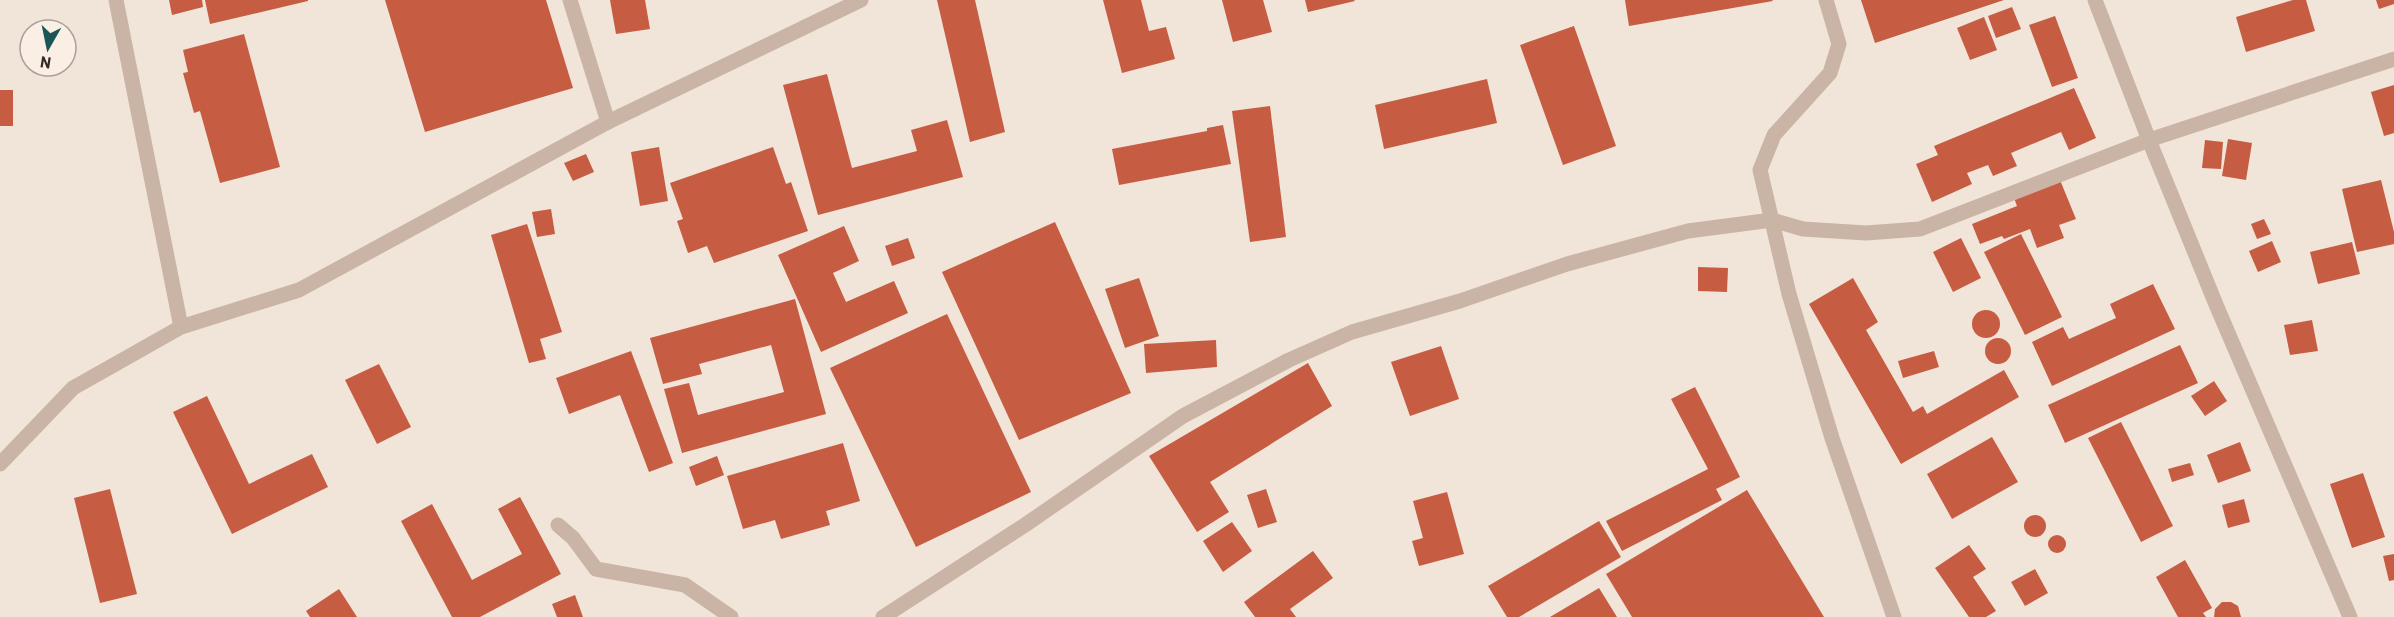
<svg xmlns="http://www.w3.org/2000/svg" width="2394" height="617" viewBox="0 0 2394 617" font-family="Barlow,sans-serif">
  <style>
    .building { fill: #c65c42 }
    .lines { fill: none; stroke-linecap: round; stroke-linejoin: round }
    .street { stroke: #c9b4a5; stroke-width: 15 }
  </style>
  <rect width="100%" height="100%" fill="#f1e4d9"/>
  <!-- building -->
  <g class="building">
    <polygon points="169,0 202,0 203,7 172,15"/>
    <polygon points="205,0 308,0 308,1 210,24"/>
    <polygon points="385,0 546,0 573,88 425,132"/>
    <polygon points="610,0 645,0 650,29 616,34"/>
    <polygon points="937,0 975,0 1005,132 970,142"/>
    <polygon points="1103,0 1141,0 1149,31 1166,27 1175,59 1122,73"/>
    <polygon points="1222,0 1263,0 1272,32 1233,42"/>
    <polygon points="1305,0 1354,0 1355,1 1308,12"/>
    <polygon points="1625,0 1772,0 1773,1 1629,26"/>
    <polygon points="1861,0 2004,0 1875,43"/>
    <polygon points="2293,0 2306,0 2315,31 2246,52 2236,17"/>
    <polygon points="2376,0 2394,0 2394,4 2379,9"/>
    <polygon points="2012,7 2021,29 1996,38 1988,16"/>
    <polygon points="2055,16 2078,78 2052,87 2029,25"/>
    <polygon points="1984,17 1997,50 1970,60 1957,28"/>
    <polygon points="1574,26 1616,146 1563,165 1520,45"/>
    <polygon points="244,34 280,167 220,183 200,111 194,113 183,73 188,72 183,50"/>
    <polygon points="827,74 852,168 917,151 911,130 947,120 963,177 818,215 783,85"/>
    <polygon points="1487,79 1497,123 1384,149 1375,105"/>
    <polygon points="2394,85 2394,133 2384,136 2371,92"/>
    <polygon points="2074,88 2096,138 2069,150 2061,132 2011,153 2017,166 1993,176 1988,165 1967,173 1972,184 1932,202 1916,164 1938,155 1934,146"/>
    <rect x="0" y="90" width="13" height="36"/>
    <polygon points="1270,106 1286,237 1250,242 1232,111"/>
    <polygon points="1223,125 1231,164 1119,185 1112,149 1207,131 1207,128"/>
    <polygon points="2228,139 2252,143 2246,180 2222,176"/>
    <polygon points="2205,140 2223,142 2221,169 2202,168"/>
    <polygon points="659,147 668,201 640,206 631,152"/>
    <polygon points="773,147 786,184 791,182 808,231 714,263 707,246 688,253 677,221 683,219 670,183"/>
    <polygon points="586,154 594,172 573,181 564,163"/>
    <polygon points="2060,180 2076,219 2059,225 2064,238 2037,248 2030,229 2004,239 2002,236 1980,244 1972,224 2017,206 2014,198"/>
    <polygon points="2381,180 2394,232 2394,244 2357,252 2342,189"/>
    <polygon points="551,209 555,234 537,237 532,212"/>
    <polygon points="2264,219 2271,234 2257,239 2251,224"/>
    <polygon points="1055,222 1131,393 1019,440 942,272"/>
    <polygon points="527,224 562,332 540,339 546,359 529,363 491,235"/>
    <polygon points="844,226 859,261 833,273 846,302 894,281 908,313 821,352 778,255"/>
    <polygon points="2021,234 2062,317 2025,335 1984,252"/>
    <polygon points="908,238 915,258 892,266 885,246"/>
    <polygon points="1961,238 1981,278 1953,292 1933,252"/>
    <polygon points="2272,241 2281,262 2258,272 2249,251"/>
    <polygon points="2352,242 2360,274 2318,284 2310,252"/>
    <polygon points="1698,267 1728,268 1727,292 1698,291"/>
    <polygon points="1139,278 1159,336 1125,348 1105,289"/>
    <polygon points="1853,278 1878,322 1866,330 1913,412 1923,406 1927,414 2004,370 2019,397 1901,464 1809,304"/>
    <polygon points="2153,284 2175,329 2052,386 2032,342 2063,327 2069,339 2116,318 2110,304"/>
    <polygon points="795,299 826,414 682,453 664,389 689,383 698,415 784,392 771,345 699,364 702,374 663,384 650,338"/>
    <circle cx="1986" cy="324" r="14"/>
    <polygon points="947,314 1031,492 916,547 830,368"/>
    <polygon points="2312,320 2318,351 2290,355 2284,325"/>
    <circle cx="1998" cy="351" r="13"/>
    <polygon points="1216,340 1217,367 1146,373 1144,344"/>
    <polygon points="2180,345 2198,383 2065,443 2048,405"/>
    <polygon points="1441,346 1459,399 1410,416 1391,362"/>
    <polygon points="631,351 673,463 649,472 620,395 569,414 556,378"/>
    <polygon points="1934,351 1939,367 1903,378 1898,361"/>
    <polygon points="1308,363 1332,406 1210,482 1229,512 1197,532 1149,456"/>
    <polygon points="379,364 411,427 377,444 345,380"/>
    <polygon points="2214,381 2227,401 2205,416 2191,396"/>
    <polygon points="1695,387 1740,477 1716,489 1722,500 1622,551 1606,521 1708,469 1671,399"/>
    <polygon points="207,396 249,484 312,454 328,487 232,534 173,412"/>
    <polygon points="2121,422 2173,526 2141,542 2088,438"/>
    <polygon points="1992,437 2018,482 1952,519 1927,474"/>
    <polygon points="2240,442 2251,471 2218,483 2207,455"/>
    <polygon points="843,443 860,501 826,511 830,525 781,539 775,520 743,529 727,476"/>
    <polygon points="717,456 724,475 696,486 689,467"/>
    <polygon points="2190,463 2194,475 2172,482 2168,469"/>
    <polygon points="2363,473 2385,537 2352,548 2330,484"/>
    <polygon points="110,489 137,594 100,603 74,498"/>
    <polygon points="1266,489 1277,522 1258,528 1247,495"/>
    <polygon points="1747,490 1824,617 1632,617 1606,574"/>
    <polygon points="1447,492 1464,554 1419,566 1412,541 1423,538 1413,501"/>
    <polygon points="520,497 561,574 480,617 452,617 401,521 432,504 472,580 522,554 498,509"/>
    <polygon points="2244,499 2250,522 2228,528 2222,505"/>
    <circle cx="2035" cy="526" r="11"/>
    <polygon points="1599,521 1621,557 1519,617 1507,617 1488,586"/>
    <polygon points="1232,522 1252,551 1223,572 1203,541"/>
    <circle cx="2057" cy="544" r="9"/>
    <polygon points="1969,545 1986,569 1973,577 1996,611 1986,617 1969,617 1935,568"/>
    <polygon points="1313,551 1333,578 1290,609 1296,617 1255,617 1244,602"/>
    <polygon points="2394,554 2394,580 2389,581 2383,556"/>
    <polygon points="2185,560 2212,608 2203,613 2206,617 2178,617 2156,577"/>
    <polygon points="2035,569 2048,593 2025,606 2011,582"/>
    <polygon points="1599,588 1617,617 1550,617"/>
    <polygon points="339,589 357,617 310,617 306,611"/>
    <polygon points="575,595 583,617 557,617 552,604"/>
    <polygon points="2222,602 2231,602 2238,606 2241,617 2214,617 2215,609"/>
  </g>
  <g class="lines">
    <!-- street -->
    <g class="street">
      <polyline points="116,0 181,327"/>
      <polyline points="570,0 608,122"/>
      <polyline points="1826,0 1839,44 1830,73 1774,135 1760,170 1789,294 1832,438 1894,617"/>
      <polyline points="2095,0 2149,140 2217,307 2350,617"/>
      <polyline points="0,464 73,388 181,327 299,290 608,122 861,0"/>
      <polyline points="558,525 573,538 596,569 685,585 731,617"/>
      <polyline points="883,617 1025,525 1183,416 1289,360 1352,332 1460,301 1567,264 1688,231 1772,220 1803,229 1866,233 1920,229 2149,140 2394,59"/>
    </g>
  </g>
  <!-- north arrow -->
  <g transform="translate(48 48) rotate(189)"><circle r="28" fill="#f9efe5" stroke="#aba099" stroke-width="1.5"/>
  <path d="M0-4.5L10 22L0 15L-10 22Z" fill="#1c5556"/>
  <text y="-9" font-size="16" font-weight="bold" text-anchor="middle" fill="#352a26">N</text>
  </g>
</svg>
